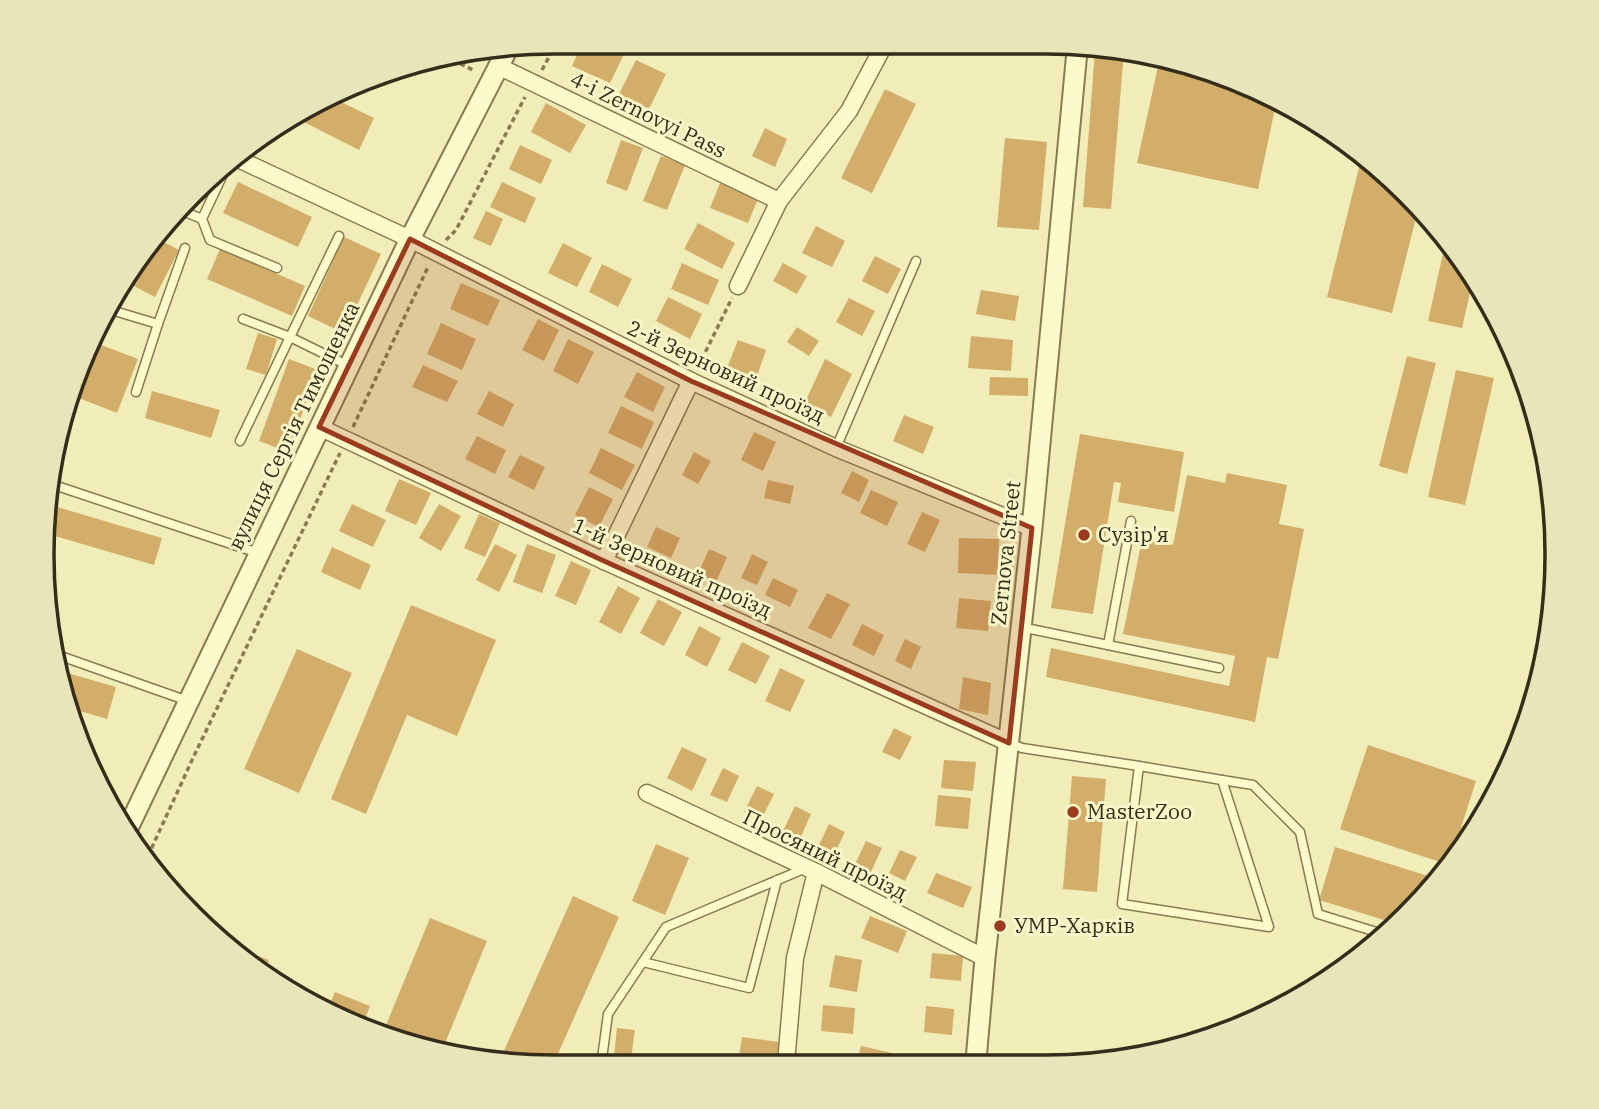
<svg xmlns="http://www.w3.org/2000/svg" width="1599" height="1109" viewBox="0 0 1599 1109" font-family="'IBM Plex Serif',serif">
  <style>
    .building { fill: #d2ae6a }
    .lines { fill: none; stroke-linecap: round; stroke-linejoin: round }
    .service-casing { stroke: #887b52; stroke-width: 11 }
    .minor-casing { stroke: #887b52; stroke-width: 19 }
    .tertiary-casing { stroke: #887b52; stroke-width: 23 }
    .path { stroke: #887b52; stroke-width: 3.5; stroke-dasharray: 5 3.5; stroke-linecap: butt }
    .service { stroke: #fcf9cb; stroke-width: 8 }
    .minor { stroke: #fcf9cb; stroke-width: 16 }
    .tertiary { stroke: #fcf9cb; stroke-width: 19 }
    .marked { fill: #9b3b1e; fill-opacity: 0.2; stroke: #9b3b1e; stroke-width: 5; stroke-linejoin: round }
    .poi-dot { fill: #9b3b1e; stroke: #f8f5c8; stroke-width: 2.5 }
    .labels { text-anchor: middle; stroke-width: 6; stroke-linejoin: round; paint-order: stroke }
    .street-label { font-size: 21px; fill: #352d19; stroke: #f8f5c8 }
    .poi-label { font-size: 21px; fill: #352d19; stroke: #f8f5c8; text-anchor: start }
    .rim { fill: none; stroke: #352d19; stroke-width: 3.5 }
  </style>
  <rect width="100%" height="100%" fill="#f1edb8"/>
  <!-- building -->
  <g class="building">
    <polygon points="583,42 599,43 624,54 610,83 572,66"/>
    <polygon points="1095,51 1124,51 1111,209 1083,207"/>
    <polygon points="1160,57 1272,95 1277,99 1258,189 1137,163"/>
    <polygon points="636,60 666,74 649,109 619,94"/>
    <polygon points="885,89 916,104 872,193 841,178"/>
    <polygon points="335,99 374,118 359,150 294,117"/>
    <polygon points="546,103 586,125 570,153 531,132"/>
    <polygon points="765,128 787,139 775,167 752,156"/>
    <polygon points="1005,138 1047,142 1039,230 997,227"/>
    <polygon points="621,140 643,148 627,191 606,183"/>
    <polygon points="520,145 552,160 541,184 509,169"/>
    <polygon points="661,156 685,165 667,210 643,201"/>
    <polygon points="1361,159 1407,192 1419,206 1392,313 1327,297"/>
    <polygon points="238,182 312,217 298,247 223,213"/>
    <polygon points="502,182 536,198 525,223 490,207"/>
    <polygon points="720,183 758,199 748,223 710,208"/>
    <polygon points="486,211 503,219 491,246 473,238"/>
    <polygon points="698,223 735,243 722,269 684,249"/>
    <polygon points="816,226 845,241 832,267 802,253"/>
    <polygon points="344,237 381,254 344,333 308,316"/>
    <polygon points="156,238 179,250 155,297 128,283"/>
    <polygon points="1446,240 1474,275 1462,328 1428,321"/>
    <polygon points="563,243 592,258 577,287 548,273"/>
    <polygon points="220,249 305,286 292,316 207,279"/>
    <polygon points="875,256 901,269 888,294 862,281"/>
    <polygon points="682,263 719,280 708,305 671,289"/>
    <polygon points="783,263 807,276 797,294 773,281"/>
    <polygon points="602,264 632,279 618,307 589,292"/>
    <polygon points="461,283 500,300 488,326 450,309"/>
    <polygon points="981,290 1019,296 1015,321 976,314"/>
    <polygon points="668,297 702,314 690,339 656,321"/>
    <polygon points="849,298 875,311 862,336 836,322"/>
    <polygon points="538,319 559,330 544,361 522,350"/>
    <polygon points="441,323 476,339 462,370 427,354"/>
    <polygon points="797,327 819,341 809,356 787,342"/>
    <polygon points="258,333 277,339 266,375 246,369"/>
    <polygon points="971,336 1013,340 1011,371 968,368"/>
    <polygon points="568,339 594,352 578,384 553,371"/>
    <polygon points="738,340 766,350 756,379 727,368"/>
    <polygon points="91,341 138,359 117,413 71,395 81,358"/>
    <polygon points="1407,356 1436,363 1407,474 1379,466"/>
    <polygon points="289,359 318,370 288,452 259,441"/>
    <polygon points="825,359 852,374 831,417 805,402"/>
    <polygon points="423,365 458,381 447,402 412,387"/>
    <polygon points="1456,370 1494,378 1465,505 1428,497"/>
    <polygon points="637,372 665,387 653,412 624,397"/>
    <polygon points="990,377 1028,378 1028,396 989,395"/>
    <polygon points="152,391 220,410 211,438 145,418"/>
    <polygon points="489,391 514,404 503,427 477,414"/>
    <polygon points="621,406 654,422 642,449 608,433"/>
    <polygon points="904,415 934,427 923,454 893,441"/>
    <polygon points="754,432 776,442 763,471 741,460"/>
    <polygon points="1080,434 1184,452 1174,512 1118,502 1121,483 1114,482 1093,614 1051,608"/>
    <polygon points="477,436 506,450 495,474 465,459"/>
    <polygon points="601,448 635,465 622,490 589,473"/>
    <polygon points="694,452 711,461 698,484 682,475"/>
    <polygon points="520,455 545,467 534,490 508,477"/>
    <polygon points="852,471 869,480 859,502 841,493"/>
    <polygon points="1227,473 1287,485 1279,524 1304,529 1278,659 1267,657 1255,722 1046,677 1051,648 1229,686 1235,656 1123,634 1142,539 1173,545 1187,475 1225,483"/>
    <polygon points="399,479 431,493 416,525 385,511"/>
    <polygon points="768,480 794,486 790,504 764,498"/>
    <polygon points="589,487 613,499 599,527 575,515"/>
    <polygon points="871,490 898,502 887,526 860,513"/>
    <polygon points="47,504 162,538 154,565 48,534"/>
    <polygon points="352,504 386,520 373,547 339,531"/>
    <polygon points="439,504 461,516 441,551 419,538"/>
    <polygon points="922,512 940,520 925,552 907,544"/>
    <polygon points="479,514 500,523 485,557 464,548"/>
    <polygon points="656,527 680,538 671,558 647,547"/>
    <polygon points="959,538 999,539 998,575 958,573"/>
    <polygon points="495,544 517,555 499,592 476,580"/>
    <polygon points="527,544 556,555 542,593 513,582"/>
    <polygon points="332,547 371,565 360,590 321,572"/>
    <polygon points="709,549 727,557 716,582 698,574"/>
    <polygon points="752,554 768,562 757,585 741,578"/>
    <polygon points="571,561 591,570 576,605 555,596"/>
    <polygon points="773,578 798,590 790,607 765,595"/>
    <polygon points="618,586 640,598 621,634 599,622"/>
    <polygon points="827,593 850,604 831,639 808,628"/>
    <polygon points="959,598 991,601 988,631 956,628"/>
    <polygon points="658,599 682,612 664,646 640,633"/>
    <polygon points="411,605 496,640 457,736 407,715 366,814 331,799"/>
    <polygon points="862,624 884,635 874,656 852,645"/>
    <polygon points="699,626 721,638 707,667 685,655"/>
    <polygon points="905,639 921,647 911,669 895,661"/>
    <polygon points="742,642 770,656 756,684 728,670"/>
    <polygon points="297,649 352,673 299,793 244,769"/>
    <polygon points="780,668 805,680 790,712 765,701"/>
    <polygon points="57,670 116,687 107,719 70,708"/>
    <polygon points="963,677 991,683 988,715 959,709"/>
    <polygon points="894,728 912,737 900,760 882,752"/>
    <polygon points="1368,745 1476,781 1449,865 1340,829"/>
    <polygon points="682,747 707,759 692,791 667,778"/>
    <polygon points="944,760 976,762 973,791 941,788"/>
    <polygon points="723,768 739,776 727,802 710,795"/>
    <polygon points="1072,776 1106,779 1097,892 1063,889"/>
    <polygon points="757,786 774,794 761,820 744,812"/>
    <polygon points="938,795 971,798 968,829 935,826"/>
    <polygon points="795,806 811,814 799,841 782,833"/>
    <polygon points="829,824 845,832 834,855 818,847"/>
    <polygon points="866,841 882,848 871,872 855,864"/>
    <polygon points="656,844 689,858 665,915 632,901"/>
    <polygon points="1335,847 1438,879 1407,917 1397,924 1319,900"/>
    <polygon points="900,850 917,857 905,881 889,873"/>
    <polygon points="936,873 972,887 963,908 927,893"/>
    <polygon points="573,896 619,917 552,1067 499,1062"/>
    <polygon points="870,916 907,931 898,953 861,938"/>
    <polygon points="430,918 487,941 441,1053 382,1035"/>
    <polygon points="223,942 269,960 263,975"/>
    <polygon points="932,953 963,956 961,981 930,978"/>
    <polygon points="835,955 862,960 857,992 829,987"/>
    <polygon points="335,992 370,1006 361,1029 327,1011"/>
    <polygon points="823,1005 855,1008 853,1034 821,1031"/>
    <polygon points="926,1006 954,1009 952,1035 924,1032"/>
    <polygon points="617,1028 635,1030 630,1066 613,1066"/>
    <polygon points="742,1037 779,1042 776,1063 738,1064"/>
    <polygon points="861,1046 892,1053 890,1061 857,1062"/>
  </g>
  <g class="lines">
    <!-- service casing -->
    <g class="service-casing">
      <g id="service">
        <polyline points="178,209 202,219 227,166"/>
        <polyline points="202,219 210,240 277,268"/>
        <polyline points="339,236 290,337 349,366"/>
        <polyline points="111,310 158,324 185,248"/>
        <polyline points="136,392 158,324"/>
        <polyline points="240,441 290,337 243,319"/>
        <polyline points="836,448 916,261"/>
        <polyline points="48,483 258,553"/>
        <polyline points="1021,627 1219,668"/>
        <polyline points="1108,645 1131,521"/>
        <polyline points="52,653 188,701"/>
        <polyline points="1009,743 1022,748 1139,766 1122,904 1269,927 1222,780 1253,785 1300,832 1318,914 1383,934"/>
        <polyline points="1139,766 1222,780"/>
        <polyline points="643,962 749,988 777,880"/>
        <polyline points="601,1066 608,1014 666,927 806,868"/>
      </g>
    </g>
    <!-- minor casing -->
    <g class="minor-casing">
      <g id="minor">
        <polyline points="498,66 779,201"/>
        <polyline points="236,158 410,239 691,381 836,448 1032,528"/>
        <polyline points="738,286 779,201 849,111 883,47"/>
        <polyline points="319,427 604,561 1009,743"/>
        <polyline points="604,561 691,381"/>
        <polyline points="647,793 816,872 985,958"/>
        <polyline points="786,1063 795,958 816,872"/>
      </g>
    </g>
    <!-- tertiary casing -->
    <g class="tertiary-casing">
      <g id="tertiary">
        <polyline points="128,828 410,239 508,48"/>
        <polyline points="976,1060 985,958 1032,528 1077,51"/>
      </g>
    </g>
    <!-- path -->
    <g class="path">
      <polyline points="445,56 475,71"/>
      <polyline points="542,70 557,42"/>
      <polyline points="446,240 456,230 525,97"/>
      <polyline points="698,367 732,298"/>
      <polyline points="353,427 428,267"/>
      <polyline points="148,856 193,758 340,453"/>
    </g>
    <!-- service -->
    <use href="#service" class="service"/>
    <!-- minor -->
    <use href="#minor" class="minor"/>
    <!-- tertiary -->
    <use href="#tertiary" class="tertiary"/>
  </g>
  <!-- marked area -->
  <path class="marked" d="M410,239L691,381L1032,528L1009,743L604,561L319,427Z"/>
  <!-- markers -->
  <g class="poi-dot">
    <circle cx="1084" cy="535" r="7"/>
    <circle cx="1073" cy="812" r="7"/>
    <circle cx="1000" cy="926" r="7"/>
  </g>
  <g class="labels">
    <!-- street labels -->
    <g class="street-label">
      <text transform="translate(648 115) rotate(26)" y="7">4-i Zernovyi Pass</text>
      <text transform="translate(726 372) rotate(25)" y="7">2-й Зерновий проїзд</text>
      <text transform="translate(294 426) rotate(-64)" y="7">вулиця Сергія Тимошенка</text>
      <text transform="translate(1006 553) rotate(-84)" y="7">Zernova Street</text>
      <text transform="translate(672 568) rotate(24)" y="7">1-й Зерновий проїзд</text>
      <text transform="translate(825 855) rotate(26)" y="7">Просяний проїзд</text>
    </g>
    <!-- poi labels -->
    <g class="poi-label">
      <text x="1098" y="542">Сузір'я</text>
      <text x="1087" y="819">MasterZoo</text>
      <text x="1014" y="933">УМР-Харків</text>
    </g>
  </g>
  <!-- crop -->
  <path d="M0 0H1599V1109H0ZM554 54H1045A500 500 0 0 1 1545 554V555A500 500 0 0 1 1045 1055H554A500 500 0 0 1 54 555V554A500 500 0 0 1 554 54Z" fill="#e8e5ba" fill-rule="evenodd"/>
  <path class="rim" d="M554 54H1045A500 500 0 0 1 1545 554V555A500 500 0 0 1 1045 1055H554A500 500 0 0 1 54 555V554A500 500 0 0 1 554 54Z"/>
</svg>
